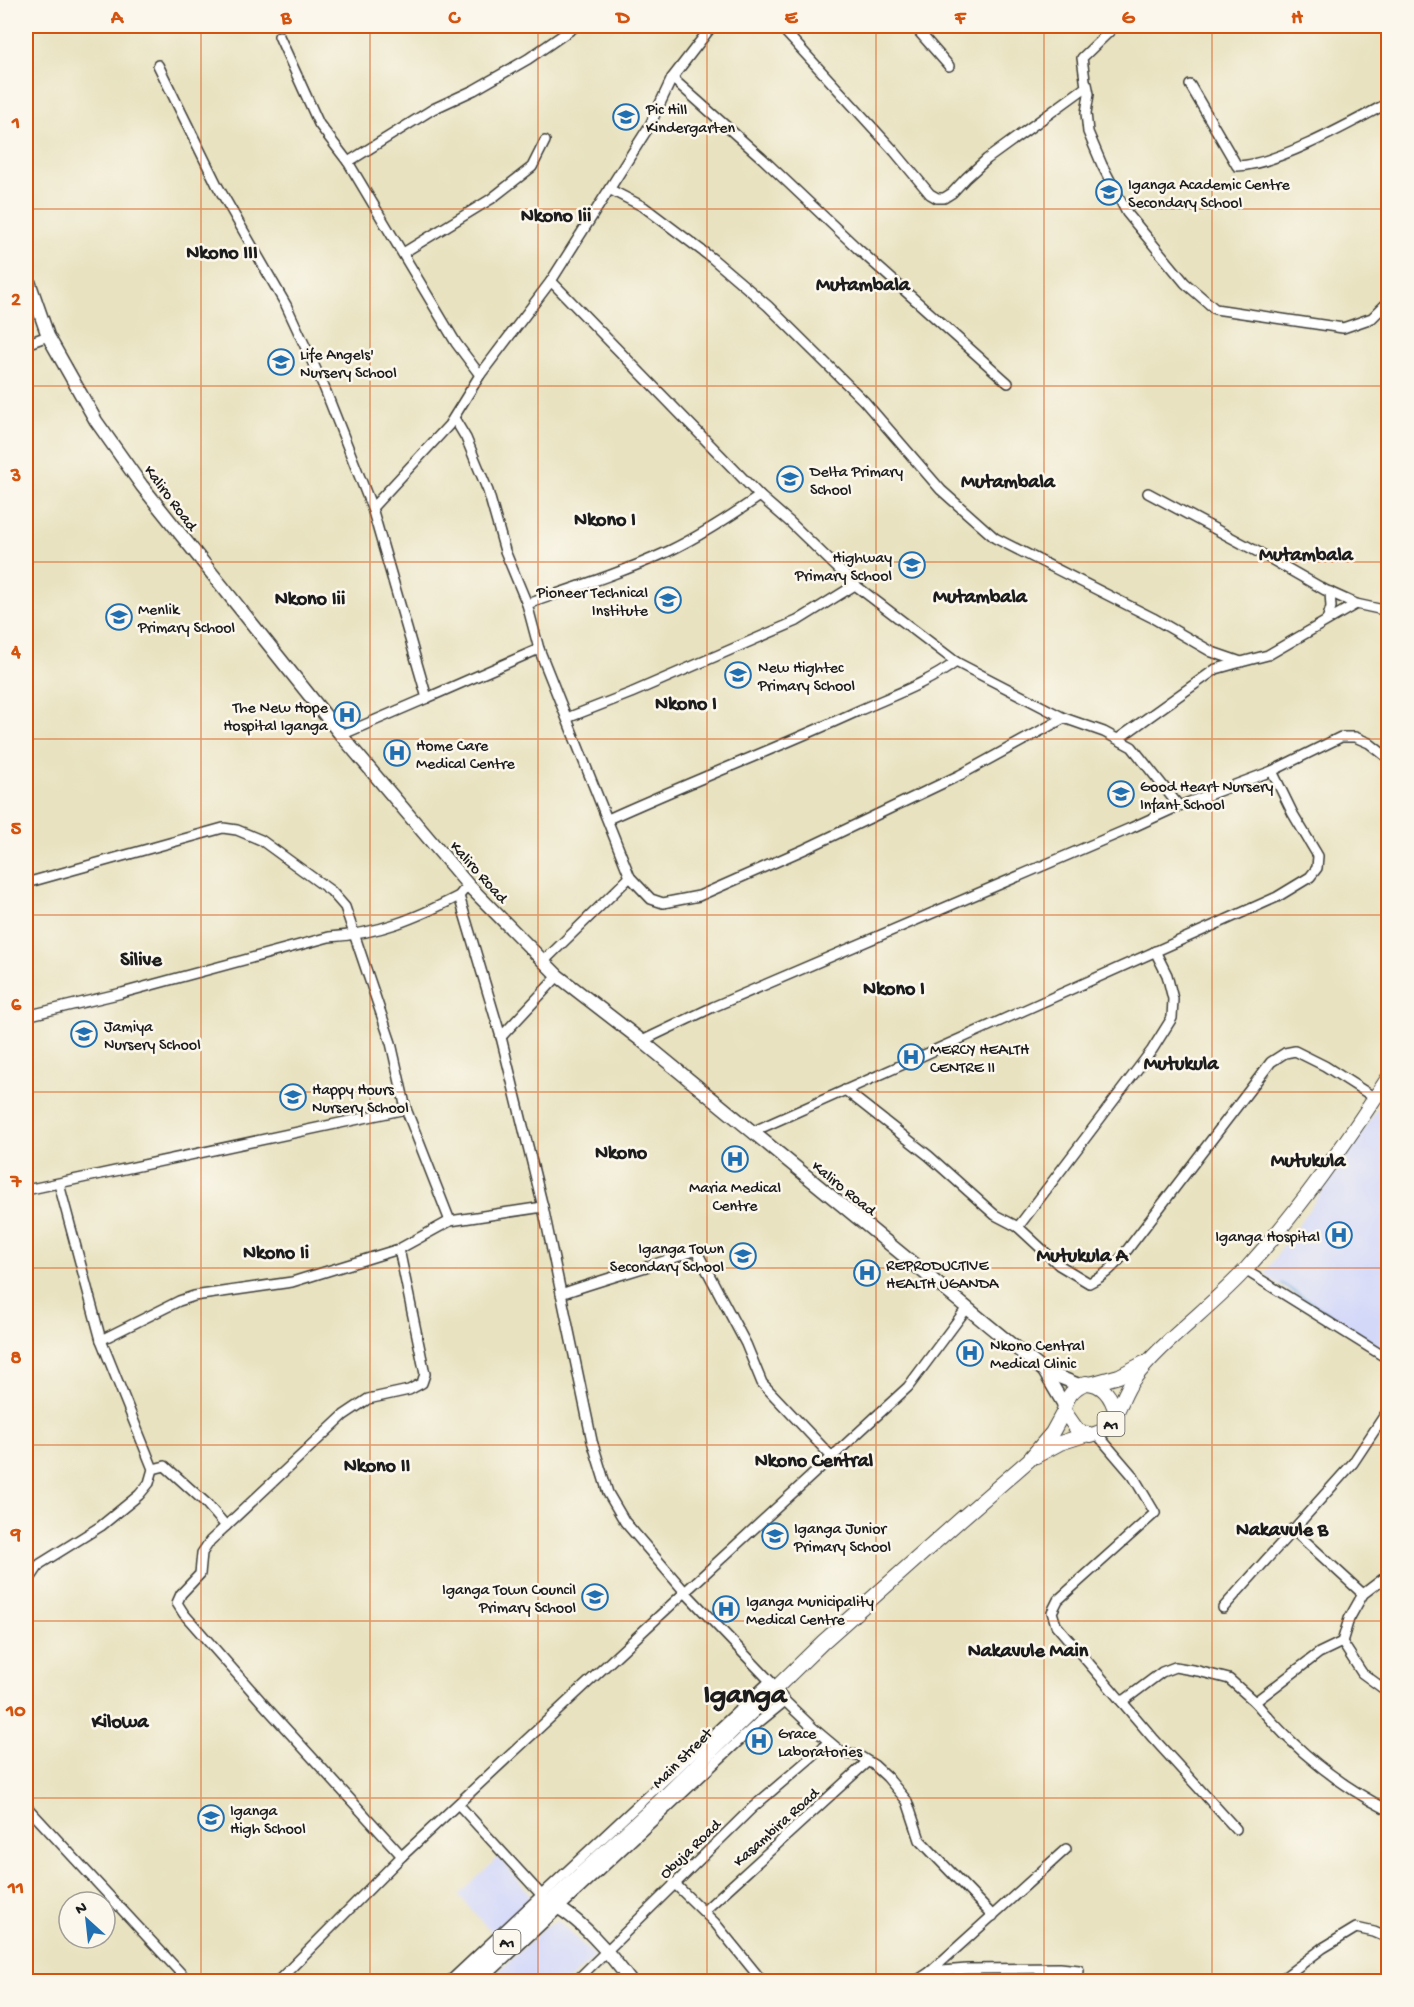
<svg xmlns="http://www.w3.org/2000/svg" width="1414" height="2007" viewBox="0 0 1414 2007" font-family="'Gochi Hand',sans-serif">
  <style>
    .built { fill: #d3d8f9 }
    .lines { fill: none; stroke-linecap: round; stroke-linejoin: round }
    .stream { stroke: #74aae2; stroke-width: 3 }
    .street-casing { stroke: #3b3a35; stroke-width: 12 }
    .secondary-casing { stroke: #3b3a35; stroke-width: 15 }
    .primary-casing { stroke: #3b3a35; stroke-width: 16 }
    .street { stroke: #fff; stroke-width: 9 }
    .secondary { stroke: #fff; stroke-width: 12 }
    .primary { stroke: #fff; stroke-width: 14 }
    .grid { fill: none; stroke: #d4530e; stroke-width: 1.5; stroke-opacity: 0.55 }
    .labels { text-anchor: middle; stroke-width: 5; stroke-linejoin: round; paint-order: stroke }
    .shield { fill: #fbf7ec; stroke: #5f5e5a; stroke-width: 1.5 }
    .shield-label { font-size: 15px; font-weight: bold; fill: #1c1c1c }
    .poi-label { font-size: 16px; fill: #1c1c1c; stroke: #fbf7ec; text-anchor: start }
    .street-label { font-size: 16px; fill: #1c1c1c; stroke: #fbf7ec }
    .quarter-label { font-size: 20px; font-weight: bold; fill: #1c1c1c; stroke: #fbf7ec }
    .town-label { font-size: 28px; font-weight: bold; fill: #1c1c1c; stroke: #fbf7ec }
    .neatline { fill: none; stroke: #d4530e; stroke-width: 2 }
    .grid-label { font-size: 20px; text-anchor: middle; font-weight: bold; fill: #d4530e }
  </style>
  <rect width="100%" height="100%" fill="#fbf7ec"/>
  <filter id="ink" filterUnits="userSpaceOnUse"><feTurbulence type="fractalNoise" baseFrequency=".0167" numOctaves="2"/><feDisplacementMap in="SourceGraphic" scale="12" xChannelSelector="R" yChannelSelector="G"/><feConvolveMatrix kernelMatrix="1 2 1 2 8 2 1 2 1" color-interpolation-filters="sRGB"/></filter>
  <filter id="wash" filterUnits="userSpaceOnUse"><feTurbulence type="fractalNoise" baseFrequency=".008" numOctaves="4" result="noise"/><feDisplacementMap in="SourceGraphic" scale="24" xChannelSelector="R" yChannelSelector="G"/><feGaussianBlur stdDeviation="1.35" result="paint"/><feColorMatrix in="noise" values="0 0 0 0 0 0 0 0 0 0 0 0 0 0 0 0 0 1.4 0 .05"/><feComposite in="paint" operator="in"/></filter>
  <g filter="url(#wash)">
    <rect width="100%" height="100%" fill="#e8e2c0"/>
    <!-- built -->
    <g class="built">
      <polygon points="1388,1090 1388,1354 1267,1277 1266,1271 1357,1141"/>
      <polygon points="499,1857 528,1892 530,1898 530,1902 495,1937 459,1895"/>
      <polygon points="555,1921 560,1922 594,1956 593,1959 568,1981 505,1981 497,1973 545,1927"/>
    </g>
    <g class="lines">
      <!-- stream -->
      <polyline class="stream" points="1282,1284 1373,1343"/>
    </g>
  </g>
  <g filter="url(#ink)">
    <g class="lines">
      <!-- street casing -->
      <g class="street-casing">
        <g id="street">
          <polyline points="780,26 895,152 930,194 937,198 944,198 952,193 966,178 987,159 1086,87 1082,58 1115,26"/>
          <polyline points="914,26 949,66"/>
          <polyline points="279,36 319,124 348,162 456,343 480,375"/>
          <polyline points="158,65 217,185 286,305 324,387 372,508 427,698 341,735"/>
          <polyline points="672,78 763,159 857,248 1008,383"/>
          <polyline points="1087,84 1089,94 1086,113 1088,132 1102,165 1127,213 1185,283 1215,309 1343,328 1372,318 1388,302"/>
          <path d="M1190,85L1237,166C1276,165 1351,123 1388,103"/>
          <polyline points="348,162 433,109 474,90 528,59 576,26"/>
          <polyline points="609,189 644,207 713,259 768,306 864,401 941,490 995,538 1153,618 1212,652 1241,662 1268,655 1356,604 1388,611"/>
          <polyline points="403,253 491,199 532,167 545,141"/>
          <polyline points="551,281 760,496 791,523 855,585 956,662 1064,718 1104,732 1132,747 1179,806"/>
          <polyline points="26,344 48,336"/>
          <polyline points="454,418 466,438 488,491 505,551 527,604 539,649 630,877 651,899 663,903 699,896 805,849 960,775 1064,718"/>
          <polyline points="1148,493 1271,559 1325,590 1356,604"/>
          <polyline points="372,508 449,425 480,375 551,281 650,125 672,78 712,26"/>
          <path d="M527,604C574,588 624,572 669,551C702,535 731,516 760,496"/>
          <polyline points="1327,620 1331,607 1330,592"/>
          <polyline points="427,698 539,649"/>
          <polyline points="567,718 631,693 797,621 855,585"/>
          <polyline points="1118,739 1216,669 1241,662"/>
          <path d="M608,819C690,782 775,749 858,711C891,696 926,684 956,662"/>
          <polyline points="26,883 223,828 237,830 261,840 331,891 345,907 391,1043 406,1109 450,1221"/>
          <polyline points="459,896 501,1037 543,1207 592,1441 608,1493 625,1522 685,1592 770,1681 785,1701 813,1728 844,1754 858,1755 874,1765 887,1777 907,1801 920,1840 993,1916"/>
          <polyline points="543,962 630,877"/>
          <path d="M26,1016L122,993L329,937C379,934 416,918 459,896L463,891"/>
          <polyline points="501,1037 558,976"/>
          <polyline points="642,1041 713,1007 1131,828 1179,806 1272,771 1341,737 1355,737 1369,743 1388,758"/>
          <polyline points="845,1090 929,1156 995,1215 1018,1227 1152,1050 1172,1018 1173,999 1167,975 1155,951"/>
          <polyline points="752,1132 1277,897 1310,877 1317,868 1318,856 1293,814 1272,771"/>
          <polyline points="26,1190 406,1109"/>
          <path d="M1018,1227L1059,1265L1089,1283C1103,1277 1111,1269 1121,1258L1271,1062L1285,1053L1295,1051L1325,1066L1375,1098"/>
          <polyline points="399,1249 425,1374 422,1383 409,1390 368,1399 344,1415 210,1541 202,1553 200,1574 181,1594 177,1603 184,1614 267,1708 402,1856"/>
          <polyline points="1245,1270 1388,1359"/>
          <path d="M561,1294C606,1278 651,1267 696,1250L746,1344L762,1383L831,1456"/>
          <polyline points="101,1340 179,1301 194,1296 292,1282 399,1249 450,1221 543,1207"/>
          <polyline points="1097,1434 1133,1476 1155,1513 1058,1600 1052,1612 1056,1625 1153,1738 1236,1829"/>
          <polyline points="153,1469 165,1466 206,1503 226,1526"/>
          <polyline points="1292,1529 1363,1594"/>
          <polyline points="1388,1575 1363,1594 1349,1619 1342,1642 1362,1673 1388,1692"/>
          <polyline points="26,1585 40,1564 101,1526 139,1495 149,1483 153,1469 101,1340 59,1184"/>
          <polyline points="1223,1608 1353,1463 1388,1410"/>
          <polyline points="1122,1702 1162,1672 1175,1667 1198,1671 1229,1679 1255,1702 1319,1653 1342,1642"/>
          <path d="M1255,1702C1292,1747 1337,1784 1388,1810"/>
          <polyline points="459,1805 546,1900"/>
          <polyline points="26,1806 189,1982"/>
          <polyline points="674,1883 715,1923 763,1982"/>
          <polyline points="704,1911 867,1762"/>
          <polyline points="930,1972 1066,1849"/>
          <polyline points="277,1982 402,1856 685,1592 908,1387 967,1308"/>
          <polyline points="449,1982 770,1681"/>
          <polyline points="480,1982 758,1723 785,1701"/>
          <polyline points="575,1982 752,1808 829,1742"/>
          <polyline points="915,1982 930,1972 967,1969 1060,1968 1079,1970 1078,1982"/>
          <polyline points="1278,1982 1323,1948 1356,1928 1374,1932 1388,1938"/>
        </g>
      </g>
      <!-- secondary casing -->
      <g class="secondary-casing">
        <g id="secondary">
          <polyline points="26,273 48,336 96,421 142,486 341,735 468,885 558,976 642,1041 1044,1371 1079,1385"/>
          <polyline points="1044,1371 1064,1405"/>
          <path d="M549,1903C578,1915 612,1956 631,1982"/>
        </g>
      </g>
      <!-- primary casing -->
      <g class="primary-casing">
        <g id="primary">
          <path d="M1086,1383C1103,1383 1112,1398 1116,1413C1113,1426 1104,1432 1091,1435L1078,1431L1064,1411C1065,1398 1074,1387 1086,1383Z"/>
          <polyline points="1094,1383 1119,1376 1144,1363"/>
          <path d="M1116,1413C1122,1402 1126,1390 1133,1380C1163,1340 1212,1307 1247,1268C1300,1209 1345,1144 1388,1078"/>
          <polyline points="1036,1456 1060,1443 1088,1434"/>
          <polyline points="464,1982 656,1805 823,1642 960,1520 1029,1460 1052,1433 1064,1411"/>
        </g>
      </g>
      <!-- street -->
      <use href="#street" class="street"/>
      <!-- secondary -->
      <use href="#secondary" class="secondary"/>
      <!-- primary -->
      <use href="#primary" class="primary"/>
    </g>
  </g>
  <!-- grid -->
  <path class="grid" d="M201,26V1982M370,26V1982M538,26V1982M707,26V1982M876,26V1982M1044,26V1982M1212,26V1982M26,209H1388M26,386H1388M26,562H1388M26,739H1388M26,915H1388M26,1092H1388M26,1268H1388M26,1445H1388M26,1621H1388M26,1798H1388"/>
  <!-- icons -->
  <defs>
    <g id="school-ring" transform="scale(1.35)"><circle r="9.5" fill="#fbf7ec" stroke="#1f6fb2" stroke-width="1.5"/><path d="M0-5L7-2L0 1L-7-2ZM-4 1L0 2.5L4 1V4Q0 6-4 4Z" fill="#1f6fb2"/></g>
    <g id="hospital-ring" transform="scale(1.35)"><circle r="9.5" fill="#fbf7ec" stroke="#1f6fb2" stroke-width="1.5"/><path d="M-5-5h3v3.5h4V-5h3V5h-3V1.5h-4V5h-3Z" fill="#1f6fb2"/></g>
  </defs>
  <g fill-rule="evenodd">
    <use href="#school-ring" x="626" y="117"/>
    <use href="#school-ring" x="1109" y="192"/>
    <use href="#school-ring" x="281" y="362"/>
    <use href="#school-ring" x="790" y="479"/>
    <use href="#school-ring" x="912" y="565"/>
    <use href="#school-ring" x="668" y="600"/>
    <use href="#school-ring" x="119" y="617"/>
    <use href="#school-ring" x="738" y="675"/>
    <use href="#hospital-ring" x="347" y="715"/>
    <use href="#hospital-ring" x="397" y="753"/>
    <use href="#school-ring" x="1121" y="794"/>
    <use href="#school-ring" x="84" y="1034"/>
    <use href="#hospital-ring" x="911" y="1057"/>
    <use href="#school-ring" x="293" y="1097"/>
    <use href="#hospital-ring" x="735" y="1159"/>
    <use href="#hospital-ring" x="1339" y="1235"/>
    <use href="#school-ring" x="743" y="1256"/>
    <use href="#hospital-ring" x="867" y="1273"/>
    <use href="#hospital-ring" x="970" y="1353"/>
    <use href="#school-ring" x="775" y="1536"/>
    <use href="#school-ring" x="595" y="1597"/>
    <use href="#hospital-ring" x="726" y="1609"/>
    <use href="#hospital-ring" x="759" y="1741"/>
    <use href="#school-ring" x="211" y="1818"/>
  </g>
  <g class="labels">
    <!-- shield labels -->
    <g class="shield">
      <rect x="1097.5" y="1412" width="27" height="24" rx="4.5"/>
      <rect x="493.5" y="1930" width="27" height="24" rx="4.5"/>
    </g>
    <g class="shield-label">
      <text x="1111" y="1429">A1</text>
      <text x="507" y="1947">A1</text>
    </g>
    <!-- poi labels -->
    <g class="poi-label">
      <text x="646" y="114">Pic Hill<tspan x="646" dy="18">Kindergarten</tspan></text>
      <text x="1128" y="189">Iganga Academic Centre<tspan x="1128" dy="18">Secondary School</tspan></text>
      <text x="300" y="359">Life Angels'<tspan x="300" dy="18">Nursery School</tspan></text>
      <text x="810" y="476">Delta Primary<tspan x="810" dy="18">School</tspan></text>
      <text x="892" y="562" text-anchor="end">Highway<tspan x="892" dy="18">Primary School</tspan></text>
      <text x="648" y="597" text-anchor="end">Pioneer Technical<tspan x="648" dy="18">Institute</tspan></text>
      <text x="138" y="614">Menlik<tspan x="138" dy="18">Primary School</tspan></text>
      <text x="758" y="672">New Hightec<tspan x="758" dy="18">Primary School</tspan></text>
      <text x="328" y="712" text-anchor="end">The New Hope<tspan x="328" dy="18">Hospital Iganga</tspan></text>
      <text x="416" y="750">Home Care<tspan x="416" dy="18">Medical Centre</tspan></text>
      <text x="1140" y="791">Good Heart Nursery<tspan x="1140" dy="18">Infant School</tspan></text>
      <text x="104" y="1031">Jamiya<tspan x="104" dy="18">Nursery School</tspan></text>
      <text x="930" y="1054">MERCY HEALTH<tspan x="930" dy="18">CENTRE II</tspan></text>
      <text x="312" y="1094">Happy Hours<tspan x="312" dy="18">Nursery School</tspan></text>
      <text x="735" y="1192" text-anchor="middle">Maria Medical<tspan x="735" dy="18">Centre</tspan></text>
      <text x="1320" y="1241" text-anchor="end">Iganga Hospital</text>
      <text x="724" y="1253" text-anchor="end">Iganga Town<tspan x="724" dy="18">Secondary School</tspan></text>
      <text x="886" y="1270">REPRODUCTIVE<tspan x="886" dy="18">HEALTH UGANDA</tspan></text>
      <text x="990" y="1350">Nkono Central<tspan x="990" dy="18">Medical Clinic</tspan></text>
      <text x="794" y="1533">Iganga Junior<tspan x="794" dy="18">Primary School</tspan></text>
      <text x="576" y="1594" text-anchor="end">Iganga Town Council<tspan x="576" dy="18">Primary School</tspan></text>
      <text x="746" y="1606">Iganga Municipality<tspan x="746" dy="18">Medical Centre</tspan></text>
      <text x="778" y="1738">Grace<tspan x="778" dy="18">Laboratories</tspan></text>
      <text x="230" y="1815">Iganga<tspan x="230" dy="18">High School</tspan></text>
    </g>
    <!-- street labels -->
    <g class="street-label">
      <text transform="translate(172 497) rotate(53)" y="6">Kaliro Road</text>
      <text transform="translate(480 871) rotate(48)" y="6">Kaliro Road</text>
      <text transform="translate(845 1187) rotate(39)" y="6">Kaliro Road</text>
      <text transform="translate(681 1757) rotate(-45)" y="6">Main Street</text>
      <text transform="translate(775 1826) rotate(-42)" y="6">Kasambira Road</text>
      <text transform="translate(689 1848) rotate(-44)" y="6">Obuja Road</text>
    </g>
    <!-- quarter labels -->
    <g class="quarter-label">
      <text x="556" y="221">Nkono Iii</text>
      <text x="222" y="258">Nkono III</text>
      <text x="863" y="290">Mutambala</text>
      <text x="1008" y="487">Mutambala</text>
      <text x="605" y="525">Nkono I</text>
      <text x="1306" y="560">Mutambala</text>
      <text x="980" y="602">Mutambala</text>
      <text x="310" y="604">Nkono Iii</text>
      <text x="686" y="709">Nkono I</text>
      <text x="141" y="965">Silive</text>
      <text x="894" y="994">Nkono I</text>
      <text x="1181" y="1069">Mutukula</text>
      <text x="621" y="1158">Nkono</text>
      <text x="1308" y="1166">Mutukula</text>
      <text x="276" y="1258">Nkono Ii</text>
      <text x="1082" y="1261">Mutukula A</text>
      <text x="814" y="1466">Nkono Central</text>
      <text x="377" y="1471">Nkono II</text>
      <text x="1282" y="1535">Nakavule B</text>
      <text x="1028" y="1656">Nakavule Main</text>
      <text x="120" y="1727">Kilowa</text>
    </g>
    <!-- town labels -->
    <g class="town-label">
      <text x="745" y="1702">Iganga</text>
    </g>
  </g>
  <!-- margin -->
  <rect width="1414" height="2007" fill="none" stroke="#fbf7ec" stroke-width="66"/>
  <!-- north arrow -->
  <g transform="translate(87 1920) rotate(333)"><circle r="28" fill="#fbf7ec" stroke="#a29f99" stroke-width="1.5"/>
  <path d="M0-4.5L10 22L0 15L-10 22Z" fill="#1f6fb2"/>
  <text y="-9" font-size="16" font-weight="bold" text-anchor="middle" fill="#1c1c1c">N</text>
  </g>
  <rect x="33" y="33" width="1348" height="1941" class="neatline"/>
  <g class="grid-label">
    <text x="117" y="23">A</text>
    <text x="286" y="23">B</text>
    <text x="454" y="23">C</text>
    <text x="623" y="23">D</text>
    <text x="791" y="23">E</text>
    <text x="960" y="23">F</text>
    <text x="1128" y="23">G</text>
    <text x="1297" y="23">H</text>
    <text x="16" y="128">1</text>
    <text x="16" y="305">2</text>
    <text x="16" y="481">3</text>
    <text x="16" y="657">4</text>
    <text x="16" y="834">5</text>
    <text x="16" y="1010">6</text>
    <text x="16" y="1187">7</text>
    <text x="16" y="1363">8</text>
    <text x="16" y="1540">9</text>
    <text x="16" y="1716">10</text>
    <text x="16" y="1893">11</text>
  </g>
</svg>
